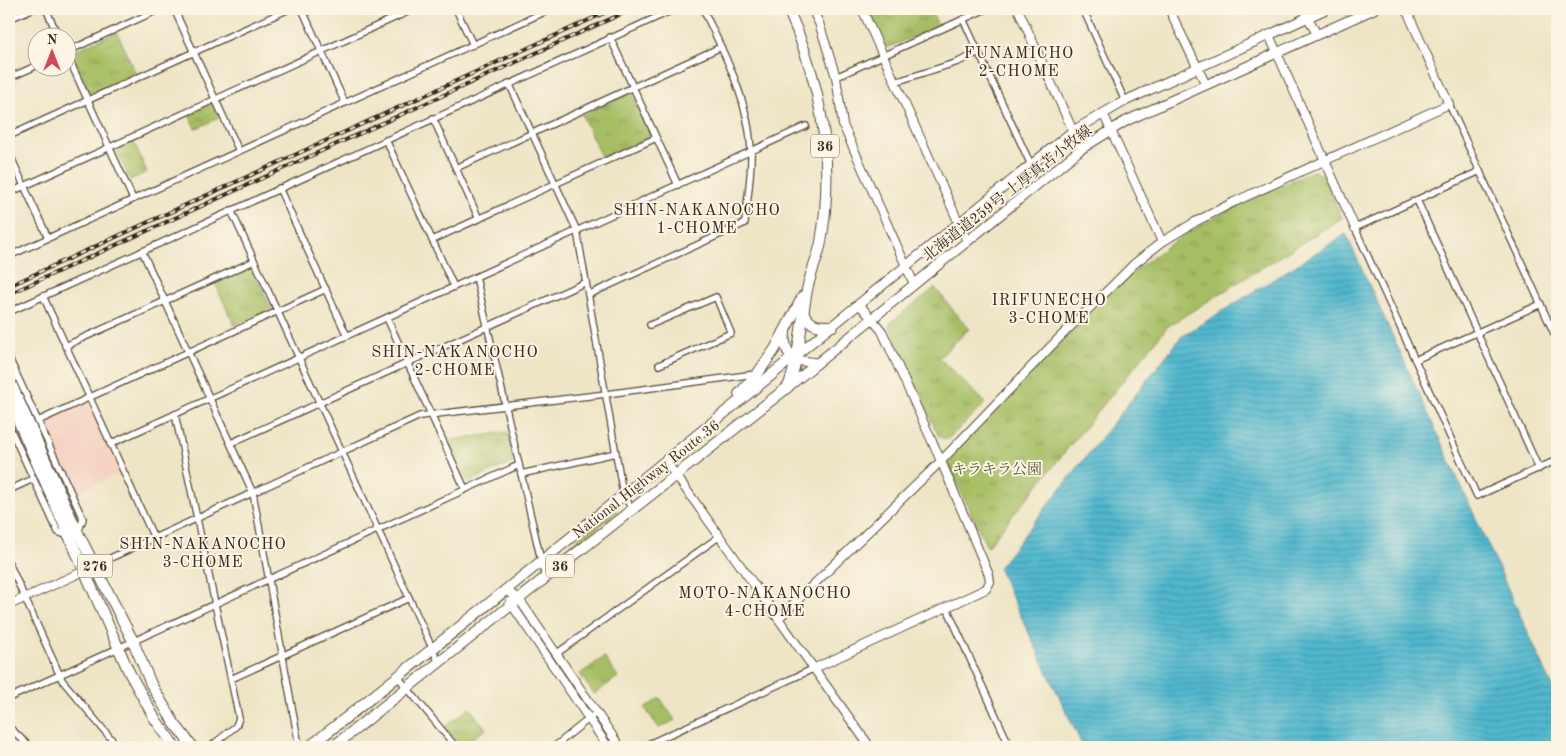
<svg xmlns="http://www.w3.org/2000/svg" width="1566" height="756" viewBox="0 0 1566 756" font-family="'Old Standard TT','Noto Serif JP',serif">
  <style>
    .built { fill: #f5d3c2 }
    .grass { fill: url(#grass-tufts); stroke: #707440 }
    .water { fill: url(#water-rules); stroke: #467176 }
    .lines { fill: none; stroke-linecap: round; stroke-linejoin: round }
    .minor-casing { stroke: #564637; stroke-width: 8 }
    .tertiary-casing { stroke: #564637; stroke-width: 10 }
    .secondary-casing { stroke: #564637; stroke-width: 11 }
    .trunk-casing { stroke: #564637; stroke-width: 12 }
    .minor { stroke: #fff; stroke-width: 5.5 }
    .tertiary { stroke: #fff; stroke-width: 8 }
    .secondary { stroke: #fff; stroke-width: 9 }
    .trunk { stroke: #fff; stroke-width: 10 }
    .rail-casing { stroke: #3b2a1e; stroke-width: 4 }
    .rail { stroke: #fcf5e5; stroke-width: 2; stroke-dasharray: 5.5; stroke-linecap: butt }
    .labels { text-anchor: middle; stroke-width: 4; stroke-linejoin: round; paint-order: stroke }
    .shield { fill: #fcf5e5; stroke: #75675a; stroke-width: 1 }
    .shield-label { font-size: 14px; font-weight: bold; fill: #3b2a1e }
    .street-label { font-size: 15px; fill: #3b2a1e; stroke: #fcf5e5 }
    .park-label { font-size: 15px; fill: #5b5633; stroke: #fcf5e5 }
    .neighbourhood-label { font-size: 16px; letter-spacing: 1px; fill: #3b2a1e; stroke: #fcf5e5 }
  </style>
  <defs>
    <pattern id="grass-tufts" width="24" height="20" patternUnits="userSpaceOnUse" patternTransform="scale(1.25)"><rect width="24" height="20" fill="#a6be63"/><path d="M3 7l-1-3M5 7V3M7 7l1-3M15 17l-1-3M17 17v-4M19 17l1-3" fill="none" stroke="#889b51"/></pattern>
    <pattern id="water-rules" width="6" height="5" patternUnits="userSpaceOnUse" patternTransform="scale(1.25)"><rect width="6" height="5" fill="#51b8cf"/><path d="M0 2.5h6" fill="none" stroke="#4496a7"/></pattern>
  </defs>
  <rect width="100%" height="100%" fill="#fcf5e5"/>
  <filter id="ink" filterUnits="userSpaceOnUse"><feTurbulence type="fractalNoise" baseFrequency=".02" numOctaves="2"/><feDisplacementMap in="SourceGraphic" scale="10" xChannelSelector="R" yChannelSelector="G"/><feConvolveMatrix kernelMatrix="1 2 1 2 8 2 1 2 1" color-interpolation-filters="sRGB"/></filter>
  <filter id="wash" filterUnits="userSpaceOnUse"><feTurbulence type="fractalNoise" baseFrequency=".0096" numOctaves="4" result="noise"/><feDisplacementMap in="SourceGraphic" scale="20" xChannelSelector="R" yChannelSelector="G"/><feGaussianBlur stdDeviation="1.12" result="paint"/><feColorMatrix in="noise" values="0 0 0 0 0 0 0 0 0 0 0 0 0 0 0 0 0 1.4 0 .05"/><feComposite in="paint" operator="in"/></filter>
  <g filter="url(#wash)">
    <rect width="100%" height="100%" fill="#eee5c6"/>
    <!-- built -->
    <polygon class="built" points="88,400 120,473 74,494 41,422"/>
    <!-- grass -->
    <g class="grass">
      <polygon points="865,9 931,9 938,26 885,49"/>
      <polygon points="117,32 136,74 90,94 71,52"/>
      <polygon points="632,92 652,136 602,159 582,115"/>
      <polygon points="212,104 219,118 195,129 189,114"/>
      <polygon points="133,140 147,172 130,180 115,148"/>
      <path d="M1313,171L1323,175L1342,218L1168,326L987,547L948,464L950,456L1114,289C1131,275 1147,260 1165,248C1211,216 1262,194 1313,171Z"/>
      <polygon points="252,267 271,309 234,325 215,283"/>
      <polygon points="935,288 969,329 939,358 986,403 948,439 944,439 938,435 889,326 891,322"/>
      <polygon points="507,432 513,458 512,463 466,483 446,441"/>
      <polygon points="616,510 617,512 563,555 559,555 599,521"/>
      <polygon points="604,657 618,677 594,694 580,674"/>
      <polygon points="660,698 675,720 659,728 645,708"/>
      <polygon points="470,708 486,729 460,747 445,727"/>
    </g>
    <!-- water -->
    <polygon class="water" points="1346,234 1557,696 1557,747 1083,747 998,568 1181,337"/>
  </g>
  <g filter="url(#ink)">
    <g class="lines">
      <!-- minor casing -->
      <g class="minor-casing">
        <g id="minor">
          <polyline points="46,9 59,38"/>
          <polyline points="174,9 239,151"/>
          <polyline points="302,9 345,103"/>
          <polyline points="456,9 473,45"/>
          <polyline points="1083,9 1125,101"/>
          <polyline points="9,19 32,9"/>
          <polyline points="963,19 1031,165"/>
          <polyline points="610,37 678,185"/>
          <polyline points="68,51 160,9"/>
          <polyline points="68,57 133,199"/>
          <polyline points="836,77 986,9"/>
          <polyline points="9,78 38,65"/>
          <polyline points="895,82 958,62 979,52"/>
          <polyline points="509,83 577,231 623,494 632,509"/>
          <polyline points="1449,104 1557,340"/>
          <polyline points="433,118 479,219"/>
          <polyline points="9,136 289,9"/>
          <polyline points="386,140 454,287"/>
          <polyline points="9,153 48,238"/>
          <polyline points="456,168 721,47"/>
          <polyline points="1480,171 1355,228 1477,496 1557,460"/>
          <polyline points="279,188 347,336"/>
          <polyline points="9,193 414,9"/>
          <polyline points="1417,200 1539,469"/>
          <polyline points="231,210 439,663"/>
          <polyline points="432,240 656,138"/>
          <polyline points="142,251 253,493 298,740 302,747"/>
          <polyline points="9,256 551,9"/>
          <polyline points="476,277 545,578"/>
          <path d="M588,295L745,223C747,200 752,174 751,150C749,101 724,53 703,9"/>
          <polyline points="43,296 154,538"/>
          <polyline points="9,312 675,9"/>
          <polyline points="387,318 465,489"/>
          <polyline points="650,325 716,297 731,333 659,365"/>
          <polyline points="65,346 254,261"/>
          <polyline points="9,358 83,519 78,533"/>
          <polyline points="1415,360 1541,304"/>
          <polyline points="175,414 239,718 236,726 210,747"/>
          <polyline points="38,421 326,289"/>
          <polyline points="9,426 58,532 68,536"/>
          <polyline points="231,443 586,282"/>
          <polyline points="110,444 806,126"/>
          <polyline points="521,474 616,453"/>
          <polyline points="9,490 33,479"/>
          <polyline points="9,563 62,680 118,747"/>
          <polyline points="93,566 420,416 606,394 755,374"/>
          <polyline points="947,608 1010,747"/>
          <polyline points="556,654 720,536"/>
          <polyline points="398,677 456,747"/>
          <polyline points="231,679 409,598"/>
          <polyline points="9,698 519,465"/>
          <polyline points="9,727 30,747"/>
          <polyline points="554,747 596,713"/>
          <polyline points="642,747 815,668"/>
        </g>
      </g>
      <!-- tertiary casing -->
      <g class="tertiary-casing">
        <g id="tertiary">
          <polyline points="812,9 819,23 836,77 843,125 914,284"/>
          <polyline points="862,9 967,241"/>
          <polyline points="1018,9 1081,149"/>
          <polyline points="1169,9 1206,85"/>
          <polyline points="1304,9 1317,35"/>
          <polyline points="1269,35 1355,228"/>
          <polyline points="1103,113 1162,242"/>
          <polyline points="665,460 870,747"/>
          <polyline points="506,590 519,599 620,747"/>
          <polyline points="510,602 608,747"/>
          <polyline points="9,605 84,571"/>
          <polyline points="779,618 941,461 1058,339 1111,287 1134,264 1162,242 1195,222 1234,202 1449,104 1406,9"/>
          <polyline points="815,668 986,589 990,582 989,575 941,461 882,331 859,304"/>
        </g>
      </g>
      <!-- secondary casing -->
      <g class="secondary-casing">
        <g id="secondary">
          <polyline points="796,355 1073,131 1125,101 1326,9"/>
          <polyline points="796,360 816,363"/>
          <polyline points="788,387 1081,149 1126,121 1374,9"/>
        </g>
      </g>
      <!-- trunk casing -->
      <g class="trunk-casing">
        <g id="trunk">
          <path d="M803,312C811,327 818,326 833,326"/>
          <path d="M785,333C783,343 787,354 796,360"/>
          <polyline points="9,379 78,533 133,641 151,684 174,723 193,747"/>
          <polyline points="739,394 758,373 775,349 803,296"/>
          <polyline points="9,400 129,672 155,719 175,747"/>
          <path d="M309,747C473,618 634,486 796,355"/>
          <path d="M333,747L545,578L788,387C800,356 801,322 807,290C810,274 818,258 821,242C835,160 822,84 788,9"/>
        </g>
      </g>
      <!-- minor -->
      <use href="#minor" class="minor"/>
      <!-- tertiary -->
      <use href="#tertiary" class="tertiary"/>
      <!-- secondary -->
      <use href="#secondary" class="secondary"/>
      <!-- trunk -->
      <use href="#trunk" class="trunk"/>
      <!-- rail casing -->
      <g class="rail-casing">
        <g id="rail">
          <polyline points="9,286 613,9"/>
          <polyline points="9,294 632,9"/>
        </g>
      </g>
      <!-- rail -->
      <use href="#rail" class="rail"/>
    </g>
  </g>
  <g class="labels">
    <!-- shield labels -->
    <g class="shield">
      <rect x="811" y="134.5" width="28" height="23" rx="4"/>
      <rect x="77.5" y="554.5" width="35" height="23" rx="4"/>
      <rect x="546" y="554.5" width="28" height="23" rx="4"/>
    </g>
    <g class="shield-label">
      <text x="825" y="151">36</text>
      <text x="95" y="571">276</text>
      <text x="560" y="571">36</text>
    </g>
    <!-- street labels -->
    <g class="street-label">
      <text transform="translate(1007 193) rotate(-38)" y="5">北海道道259号 上厚真苫小牧線</text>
      <text transform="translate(646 479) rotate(-38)" y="5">National Highway Route 36</text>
    </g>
    <!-- park labels -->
    <g class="park-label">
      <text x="997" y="474">キラキラ公園</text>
    </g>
    <!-- neighbourhood labels -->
    <g class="neighbourhood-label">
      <text x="1019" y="58">FUNAMICHO<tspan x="1019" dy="18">2-CHOME</tspan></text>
      <text x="697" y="215">SHIN-NAKANOCHO<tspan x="697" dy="18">1-CHOME</tspan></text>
      <text x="1049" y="305">IRIFUNECHO<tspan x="1049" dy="18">3-CHOME</tspan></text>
      <text x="455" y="357">SHIN-NAKANOCHO<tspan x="455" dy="18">2-CHOME</tspan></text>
      <text x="203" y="549">SHIN-NAKANOCHO<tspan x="203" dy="18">3-CHOME</tspan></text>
      <text x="765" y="598">MOTO-NAKANOCHO<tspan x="765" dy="18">4-CHOME</tspan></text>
    </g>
  </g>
  <!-- margin -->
  <rect width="1566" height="756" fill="none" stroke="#fcf5e5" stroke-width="30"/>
  <!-- north arrow -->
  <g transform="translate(52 52)"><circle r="24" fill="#fcf5e5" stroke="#afa495"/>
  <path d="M0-4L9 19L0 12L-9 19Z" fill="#d1495b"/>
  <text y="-8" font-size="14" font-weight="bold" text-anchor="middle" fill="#3b2a1e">N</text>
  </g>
</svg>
